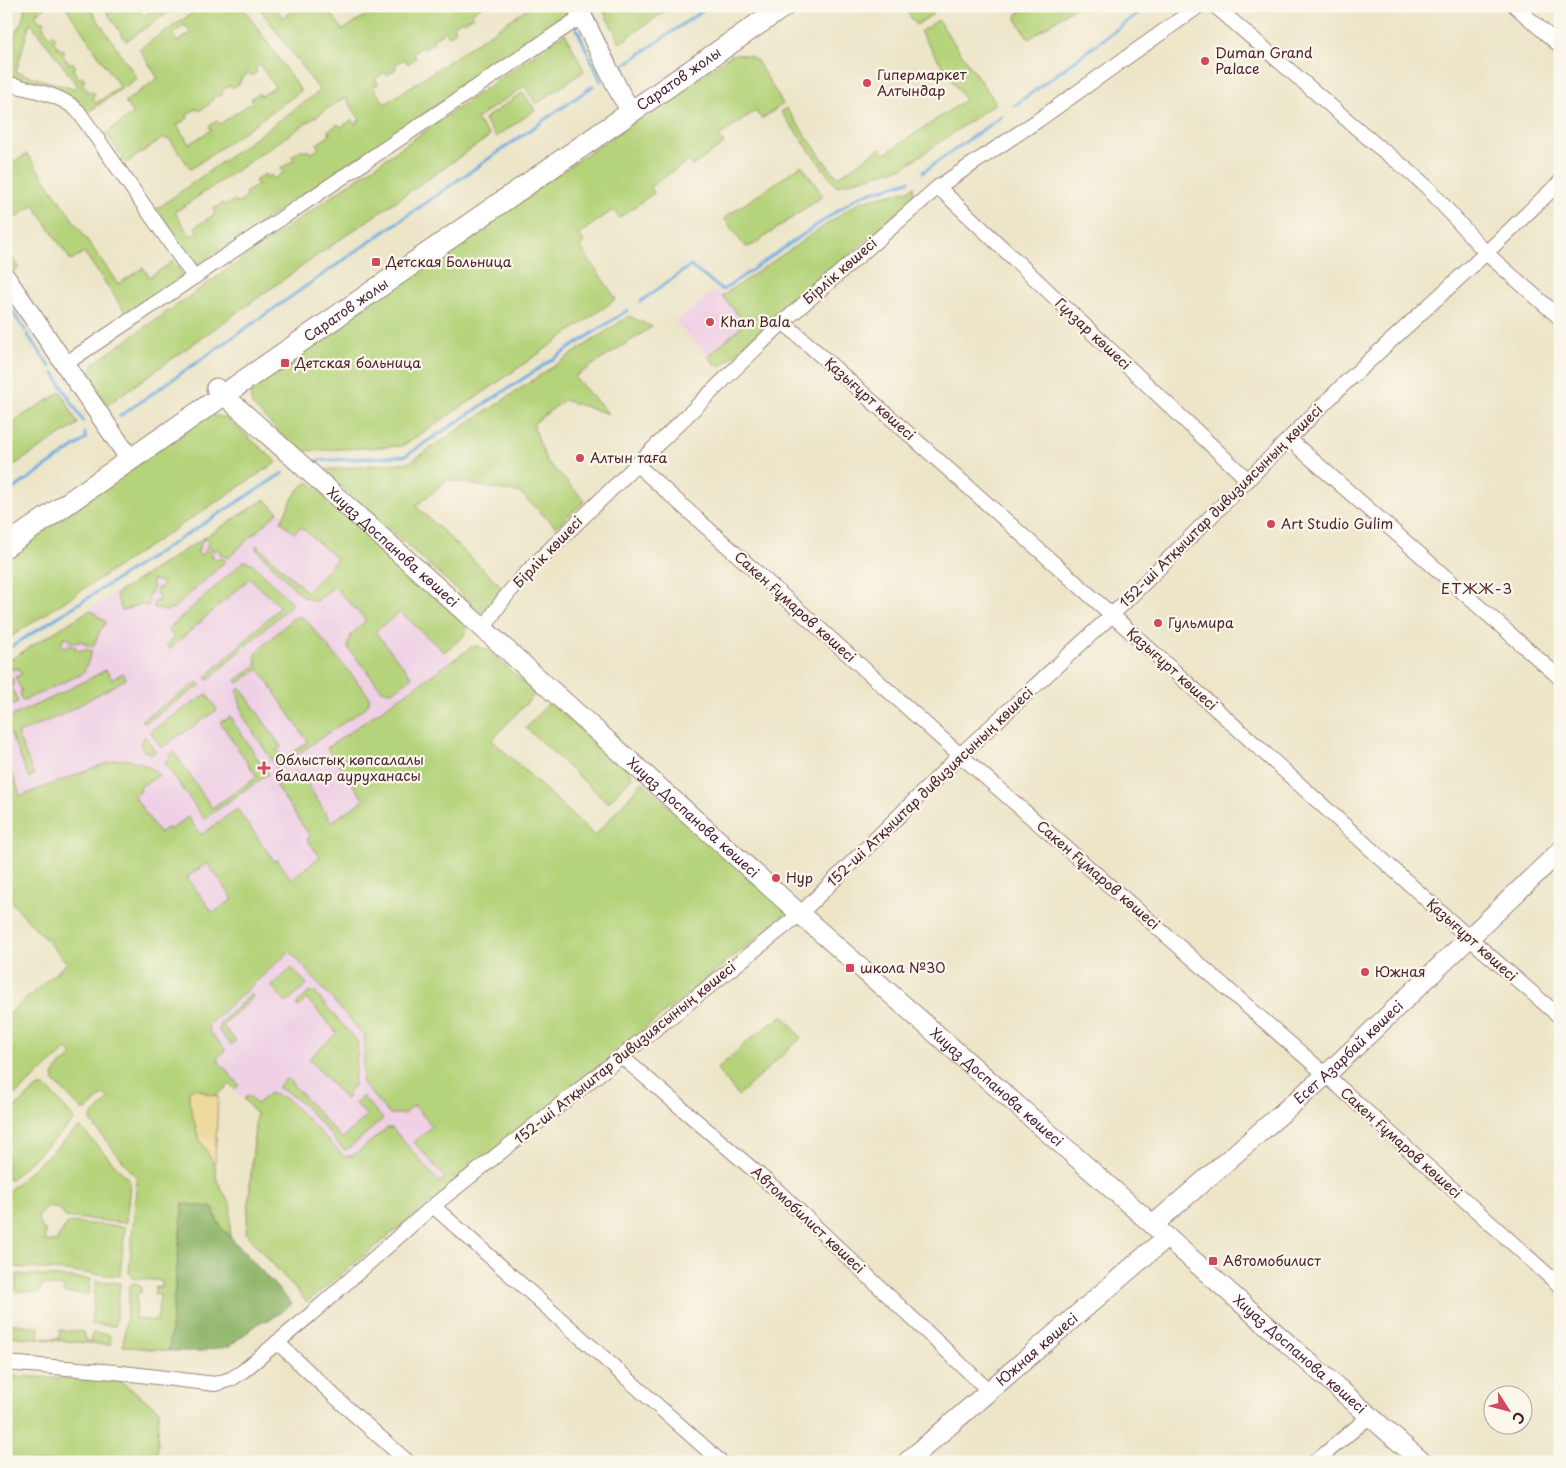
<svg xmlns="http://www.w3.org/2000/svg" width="1566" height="1468" viewBox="0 0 1566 1468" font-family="'Playpen Sans',sans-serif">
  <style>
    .built { fill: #efd0e5 }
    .green { fill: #b5d37a; stroke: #807952; fill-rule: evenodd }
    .forest { fill: #90b56a; stroke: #6d6a4a }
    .sand { fill: #eeda9e; stroke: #9c7c64 }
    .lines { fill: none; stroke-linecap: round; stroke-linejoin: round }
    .stream { stroke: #70ade2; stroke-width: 3 }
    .street-casing { stroke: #9b827a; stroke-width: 16 }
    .secondary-casing { stroke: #9b827a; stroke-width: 21 }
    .primary-casing { stroke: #9b827a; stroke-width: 23 }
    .street { stroke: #fff; stroke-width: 14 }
    .secondary { stroke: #fff; stroke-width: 19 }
    .primary { stroke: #fff; stroke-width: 21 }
    .poi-dot { fill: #d1495b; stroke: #fbf7ec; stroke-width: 2 }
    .labels { text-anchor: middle; stroke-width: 4.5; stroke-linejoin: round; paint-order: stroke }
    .poi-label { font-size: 14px; fill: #4a1f2b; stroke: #fbf7ec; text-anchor: start }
    .street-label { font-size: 14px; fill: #4a1f2b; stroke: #fbf7ec }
    .neighbourhood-label { font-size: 15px; letter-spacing: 1px; fill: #4a1f2b; stroke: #fbf7ec }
  </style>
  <rect width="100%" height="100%" fill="#fbf7ec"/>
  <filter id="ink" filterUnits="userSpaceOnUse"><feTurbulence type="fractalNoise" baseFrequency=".02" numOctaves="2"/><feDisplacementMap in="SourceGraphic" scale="10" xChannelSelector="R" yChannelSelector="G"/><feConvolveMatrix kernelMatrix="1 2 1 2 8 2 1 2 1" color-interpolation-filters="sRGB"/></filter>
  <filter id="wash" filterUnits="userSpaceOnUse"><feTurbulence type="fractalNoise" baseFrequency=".0096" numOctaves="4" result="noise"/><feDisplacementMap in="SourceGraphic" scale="20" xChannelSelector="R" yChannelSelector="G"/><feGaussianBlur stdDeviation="1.12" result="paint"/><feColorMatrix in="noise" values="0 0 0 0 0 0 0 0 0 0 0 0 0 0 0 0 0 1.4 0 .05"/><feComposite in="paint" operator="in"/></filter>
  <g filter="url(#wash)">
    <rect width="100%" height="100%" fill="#ece5c8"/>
    <!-- built -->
    <g class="built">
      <polygon points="717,290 745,323 708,356 675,321"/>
      <polygon points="265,499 295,528 303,519 400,612 514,716 492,741 595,836 738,920 404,796 176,1000 6,804 6,662"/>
      <polygon points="402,825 599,1056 304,1289 247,1227 256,1114 181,1028"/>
    </g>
    <!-- green -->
    <g class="green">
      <path d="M26,6H47L35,15L40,22L43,20L45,23L42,25L49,36L52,34L56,38L53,40L60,50L63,49L65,52L62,54L69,64L72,62L76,67L73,69L79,79L82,77L85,81L82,83L89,93L92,91L95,95L92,97L96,103L120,87L65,6L89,7L137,78L87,113L76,99L72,97L6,78V47L12,48L17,28H20ZM30,22L77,85L73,89L16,72Z"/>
      <polygon points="103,6 136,6 144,16 157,6 178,6 126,41"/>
      <path d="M203,6H242L301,91L191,169L170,140L163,138L126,163L106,133L133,114L125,102L158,78L139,49ZM185,25L191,33L177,42L172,34ZM260,65L275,87L261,96L259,93L251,99L252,102L220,124L217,121L209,126L211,130L189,144L177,125L188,118L187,115L197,108L199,111L213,101L212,98L217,95L219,97L223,94L221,91L230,85L233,88L241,82L240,79L248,73L251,76L257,72L255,69Z"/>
      <path d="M258,6H274L283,18L299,6H326L343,30L380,6H482L472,13L474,16L464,22L462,20L453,26L456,31L449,36L445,31L433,39L434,42L425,49L423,46L413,53L416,58L408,64L404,59L395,65L397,68L387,75L385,72L375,79L378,84L373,87L385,104L531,6H563L568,17L194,268L154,211L320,91ZM345,97L360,120L355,124L352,120L341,127L338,124L328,131L330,135L317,144L319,148L311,154L308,150L305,152L302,149L292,156L294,160L281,168L284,172L274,179L271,175L267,178L265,174L255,181L258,185L245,193L247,197L237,204L234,200L225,206L223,203L213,209L215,214L195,227L198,231L190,236L175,212Z"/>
      <polygon points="601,6 672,6 620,43"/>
      <polygon points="903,6 933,6 933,14 916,25"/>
      <polygon points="1029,6 1076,6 1029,39 1016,19 1017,14"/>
      <polygon points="938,20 996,103 904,167 836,186 781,112 786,108 833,173 838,176 843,174 880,148 885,154 965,100 920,32"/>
      <polygon points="565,33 584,71 536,104 525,86 476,119 490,136 325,250 107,405 91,379 90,374 94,363"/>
      <path d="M737,54L750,56L757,61L783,104L762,119L755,111L719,136L724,144L692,166L688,161L650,187L654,193L619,218L613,210L579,234L584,242L580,246L616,299L487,390L402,446L304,451L294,447L252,405C248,393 253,388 260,379L731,55Z"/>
      <polygon points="523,92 535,110 496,137 484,119"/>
      <polygon points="6,153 14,162 27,154 118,284 143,268 150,277 173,261 183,276 128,316 84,252 71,261 34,205 6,224"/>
      <polygon points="802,165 823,196 753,245 747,247 742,243 724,218"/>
      <polygon points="914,186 913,199 723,365 716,365 708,356 745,323 722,296 861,201 909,190"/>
      <polygon points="9,254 19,268 11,274 6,268 6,256"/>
      <polygon points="629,316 652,327 574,377 609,414 564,400 533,424 546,460 585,501 556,527 520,493 447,480 416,506 503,588 483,613 323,470 410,462"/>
      <polygon points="61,392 78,424 6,470 6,426"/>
      <polygon points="209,414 226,418 277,462 6,640 6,558"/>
      <path d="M309,482L462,622L467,630L463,637L444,652L400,612L375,632L412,677C403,684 394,695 382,690L348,648C347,635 358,629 366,620L334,587L316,601H313L302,596L256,549L257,545L307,592L337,559L301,527L294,533L281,521C288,509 295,487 309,482Z"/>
      <polygon points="265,499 278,512 228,558 220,554 221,552 216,549 214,551 206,547 209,541 203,539 197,553 202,555 205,550 213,554 212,557 218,560 219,557 226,561 175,607 166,611 153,607 155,601 158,601 159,595 156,594 158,587 161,588 163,582 153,580 151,585 154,586 152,593 149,592 148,598 150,599 148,606 141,604 122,611 116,594"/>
      <polygon points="244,561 252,563 290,601 291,605 208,680 206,677 280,607 250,578 170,649 166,644 174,638 168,629"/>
      <polygon points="90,610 106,622 100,631 93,647 84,644 84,642 79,641 78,643 69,641 69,638 64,637 61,645 67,647 68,645 76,647 75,649 82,651 83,649 92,651 85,669 82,674 22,701 20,692 22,691 15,677 21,675 19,668 6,671 6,662"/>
      <polygon points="299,616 306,620 369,696 369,702 365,708 277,768 244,718 237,691 241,688 281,747 277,750 283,759 308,742 259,669 238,683 236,680 257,665 255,658 258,651 292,619"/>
      <path d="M477,646L489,651L533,691L534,695L492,740L595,836L642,782L722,851L726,861L737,865L790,911L307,1302L246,1234L256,1114L244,1099L249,1095L256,1104L270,1093L287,1099L345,1157L354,1155L387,1128H392L439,1182L445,1177L414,1142L432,1126L414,1105L404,1114H389L362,1083L365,1037L290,951L208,1025L209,1031L226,1050L217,1059L239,1085L235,1089L230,1084C217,1095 215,1099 200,1089L189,1095L198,1136L215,1166L217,1181L231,1205L230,1237L221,1227L215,1216L183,1203L169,1351L123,1346L130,1285L132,1283L138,1284L141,1288V1293H137L135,1319L157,1321L160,1295L154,1294L156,1287H162V1281L133,1278L129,1273L137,1178L90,1121L92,1116L109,1099L104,1094L87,1109L83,1111L54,1081C50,1071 66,1062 73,1055L67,1049L6,1103V1016L67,963L6,896V759L21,796L115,760C130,757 148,764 159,775L140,787L141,791L134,796L159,833L168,827L170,830L188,817L201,835L237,809L274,861L278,860L291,879L320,857L307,839L310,836L275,785L295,771L303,781L306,782L331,822L364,800L327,748L472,647ZM207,863L233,899L213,913L187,877Z"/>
      <polygon points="106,670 112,679 123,673 126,679 61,715 17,734 34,775 29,778 8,728 8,720 14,715 54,697"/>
      <polygon points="12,678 14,686 11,687 18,702 6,706 6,680"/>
      <polygon points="198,682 201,685 145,723 142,720"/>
      <polygon points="207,694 217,710 161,748 150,731"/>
      <polygon points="552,704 630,772 632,777 608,803 526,728 547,705"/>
      <polygon points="231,716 234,723 268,774 204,819 164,762 171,757 169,755 174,752 212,808 257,777 220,722 222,720 224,721"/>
      <polygon points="145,736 155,752 153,754 144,751 140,744"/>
      <polygon points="292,968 307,984 286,1003 272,986"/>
      <polygon points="313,991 357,1041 358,1045 354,1085 347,1093 349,1096 345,1099 309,1059 337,1033 307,999 298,1007 296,1004 310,992"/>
      <polygon points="251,994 253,997 222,1025 236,1041 231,1045 219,1031 220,1023"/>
      <polygon points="783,1015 801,1038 738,1096 717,1069 749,1040"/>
      <path d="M287,1078L342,1139L367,1116L355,1103L362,1096L383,1119L348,1149H343C323,1128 304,1099 277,1087Z"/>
      <polygon points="41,1087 47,1088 72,1116 74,1121 12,1178 7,1179 6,1115 37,1088"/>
      <path d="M81,1128L129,1180L130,1183L126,1223L65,1217L60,1209L49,1206C37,1211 35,1222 45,1231V1241L57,1242C59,1233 64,1231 68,1222L125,1227L120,1276L6,1266V1193L77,1129Z"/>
      <polygon points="6,1272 10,1272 6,1317"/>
      <polygon points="17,1274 91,1279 89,1294 64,1293 64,1287 41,1285 40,1293 15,1291"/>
      <polygon points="96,1281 120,1283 115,1326 91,1324"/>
      <polygon points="6,1323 39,1327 38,1338 59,1339 60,1330 83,1332 85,1340 90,1341 93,1333 108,1334 110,1336 110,1345 6,1336"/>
      <polygon points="6,1376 119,1380 159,1410 157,1462 6,1462"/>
    </g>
    <!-- forest -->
    <polygon class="forest" points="183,1203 214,1208 215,1216 221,1227 292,1304 270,1320 262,1321 229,1346 202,1351 169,1351"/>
    <!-- sand -->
    <path class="sand" d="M193,1088C203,1089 207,1097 218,1095L215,1166L198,1136L189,1101V1091Z"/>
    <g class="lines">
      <!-- stream -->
      <g class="stream">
        <polyline points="566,6 570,16"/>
        <polyline points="589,6 620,68"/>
        <polyline points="576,27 601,81"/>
        <polyline points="623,66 709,6"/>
        <polyline points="1014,106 1148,6"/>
        <polyline points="923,172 1002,116"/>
        <polyline points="640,302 690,266 723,290 859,196 909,181"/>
        <polyline points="6,303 25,330"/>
        <polyline points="27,334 50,367"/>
        <polyline points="54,373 83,421"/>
        <polyline points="120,416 593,86"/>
        <polyline points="314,461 405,456 628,310"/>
        <polyline points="6,494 86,439 85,433"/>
        <polyline points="6,650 283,473"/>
      </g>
    </g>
  </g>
  <g filter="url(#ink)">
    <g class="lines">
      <!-- street casing -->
      <g class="street-casing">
        <g id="street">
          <polyline points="1215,6 1375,144 1404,167 1427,187 1486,253 1560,318"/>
          <polyline points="1515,6 1560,46"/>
          <path d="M6,83C30,90 59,93 78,111L194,277"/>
          <polyline points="938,187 1248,480"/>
          <polyline points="783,322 1112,615 1468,937 1560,1017"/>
          <polyline points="65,364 582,16"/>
          <polyline points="1289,439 1560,678"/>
          <polyline points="636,464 960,755 1326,1075 1560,1286"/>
          <path d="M484,630C498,602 520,579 542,557L783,322L938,187L1037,121L1199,6"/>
          <polyline points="622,1057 778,1191 989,1391"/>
          <polyline points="433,1206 721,1462"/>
          <polyline points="277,1342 346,1407 408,1462"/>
          <polyline points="6,1363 115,1372 215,1384 231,1379 242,1372 310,1315 433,1206 800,914 960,755 1112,615 1343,385 1486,253 1560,182"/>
          <polyline points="1315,1462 1370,1416"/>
        </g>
      </g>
      <!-- secondary casing -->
      <g class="secondary-casing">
        <g id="secondary">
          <polyline points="577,6 621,95 632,112"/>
          <polyline points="6,278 125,452"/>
          <path id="s1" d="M216,388L800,914L1422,1462"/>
          <path id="s2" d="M1153,1225L1326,1075L1560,851"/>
          <path id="s3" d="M907,1462L1167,1237"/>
        </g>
      </g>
      <!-- primary casing -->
      <g class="primary-casing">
        <g id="primary">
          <path id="s4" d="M6,546L784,6"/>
        </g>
      </g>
      <!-- street -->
      <use href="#street" class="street"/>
      <!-- secondary -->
      <use href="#secondary" class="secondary"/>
      <!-- primary -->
      <use href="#primary" class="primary"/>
    </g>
  </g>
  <!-- markers -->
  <g class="poi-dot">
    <circle cx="1205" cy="61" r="5"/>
    <circle cx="867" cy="83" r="5"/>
    <rect x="371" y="257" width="10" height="10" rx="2.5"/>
    <circle cx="710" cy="322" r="5"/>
    <rect x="280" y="358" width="10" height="10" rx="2.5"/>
    <circle cx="580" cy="458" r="5"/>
    <circle cx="1271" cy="524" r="5"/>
    <circle cx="1158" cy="623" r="5"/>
    <path d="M261.5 760.5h5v5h5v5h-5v5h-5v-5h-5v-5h5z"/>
    <circle cx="776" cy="878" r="5"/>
    <rect x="845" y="963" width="10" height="10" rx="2.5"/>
    <circle cx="1365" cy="972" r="5"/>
    <rect x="1208" y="1256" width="10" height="10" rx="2.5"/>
  </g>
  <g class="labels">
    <!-- poi labels -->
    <g class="poi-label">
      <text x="1215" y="58">Duman Grand<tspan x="1215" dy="16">Palace</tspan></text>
      <text x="877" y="80">Гипермаркет<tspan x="877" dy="16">Алтындар</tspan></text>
      <text x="386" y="267">Детская Больница</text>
      <text x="720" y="327">Khan Bala</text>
      <text x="295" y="368">Детская больница</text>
      <text x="590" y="463">Алтын таға</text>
      <text x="1281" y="529">Art Studio Gulim</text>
      <text x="1168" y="628">Гульмира</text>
      <text x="275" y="765">Облыстық көпсалалы<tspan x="275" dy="16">балалар ауруханасы</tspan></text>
      <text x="786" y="883">Нур</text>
      <text x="860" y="973">школа №30</text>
      <text x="1375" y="977">Южная</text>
      <text x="1223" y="1266">Автомобилист</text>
    </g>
    <!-- street labels -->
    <g class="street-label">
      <text dy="5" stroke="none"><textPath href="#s4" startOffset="819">Саратов жолы</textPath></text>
      <text transform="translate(840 271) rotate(-41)" y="5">Бірлік көшесі</text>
      <text dy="5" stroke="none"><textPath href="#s4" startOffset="414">Саратов жолы</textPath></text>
      <text transform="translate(1093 334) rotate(43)" y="5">Гүлзар көшесі</text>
      <text transform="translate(870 399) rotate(42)" y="5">Қазығұрт көшесі</text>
      <text transform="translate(1221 506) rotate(-45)" y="5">152-ші Атқыштар дивизиясының көшесі</text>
      <text dy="5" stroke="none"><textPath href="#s1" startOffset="238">Хиуаз Доспанова көшесі</textPath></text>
      <text transform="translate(548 552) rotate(-46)" y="5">Бірлік көшесі</text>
      <text transform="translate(795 607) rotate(42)" y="5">Сакен Ғұмаров көшесі</text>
      <text transform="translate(1172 669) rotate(42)" y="5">Қазығұрт көшесі</text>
      <text transform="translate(930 787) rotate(-44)" y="5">152-ші Атқыштар дивизиясының көшесі</text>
      <text dy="5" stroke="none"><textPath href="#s1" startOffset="642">Хиуаз Доспанова көшесі</textPath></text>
      <text transform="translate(1098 875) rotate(41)" y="5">Сакен Ғұмаров көшесі</text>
      <text transform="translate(1472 940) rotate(42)" y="5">Қазығұрт көшесі</text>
      <text dy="5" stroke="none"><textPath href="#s2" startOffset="261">Есет Азарбай көшесі</textPath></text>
      <text transform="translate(625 1053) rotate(-39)" y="5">152-ші Атқыштар дивизиясының көшесі</text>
      <text dy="5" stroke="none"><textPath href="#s1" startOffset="1048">Хиуаз Доспанова көшесі</textPath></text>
      <text transform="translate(1401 1143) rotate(42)" y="5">Сакен Ғұмаров көшесі</text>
      <text transform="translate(808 1220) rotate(43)" y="5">Автомобилист көшесі</text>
      <text dy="5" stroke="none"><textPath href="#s3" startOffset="172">Южная көшесі</textPath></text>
      <text dy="5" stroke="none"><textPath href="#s1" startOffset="1452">Хиуаз Доспанова көшесі</textPath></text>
    </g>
    <!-- neighbourhood labels -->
    <g class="neighbourhood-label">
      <text x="1477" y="594">ЕТЖЖ-3</text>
    </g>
  </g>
  <!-- margin -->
  <rect width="1566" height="1468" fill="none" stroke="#fbf7ec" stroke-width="25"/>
  <!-- north arrow -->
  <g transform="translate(1508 1410) rotate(126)"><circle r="24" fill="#fbf7ec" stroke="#b4a19f"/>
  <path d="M0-4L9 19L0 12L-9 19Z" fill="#d1495b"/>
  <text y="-8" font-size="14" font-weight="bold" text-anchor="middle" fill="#4a1f2b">С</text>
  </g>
</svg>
